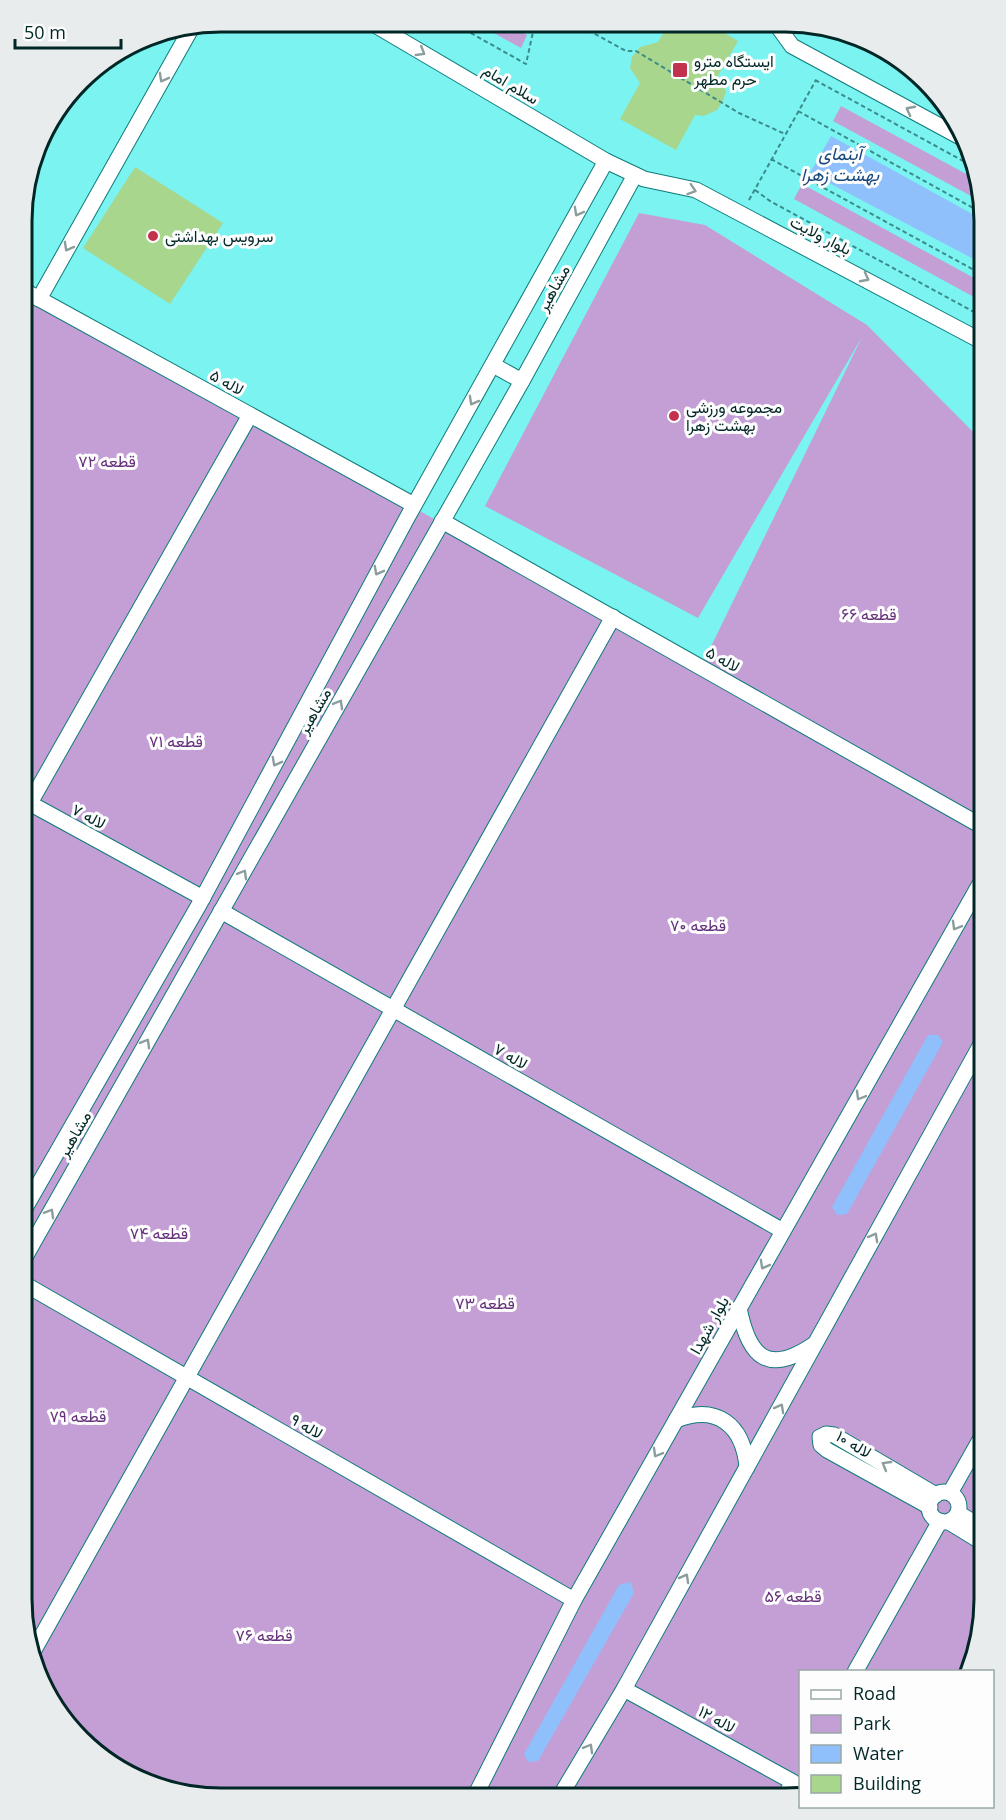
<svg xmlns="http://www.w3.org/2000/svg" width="1006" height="1820" viewBox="0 0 1006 1820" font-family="'Open Sans',Vazirmatn,sans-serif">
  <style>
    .green { fill: #c49fd6 }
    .water { fill: #8fc0fc }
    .building { fill: #a9d68d }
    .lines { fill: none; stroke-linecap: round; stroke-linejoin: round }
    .minor-casing { stroke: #0f7b7a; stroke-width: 17 }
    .path { stroke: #3c8b8a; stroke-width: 2; stroke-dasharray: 4.5 3; stroke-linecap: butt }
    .minor { stroke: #fff; stroke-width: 15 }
    .oneway { stroke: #8c9d9d }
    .poi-dot { fill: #c2324f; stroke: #fdfdfd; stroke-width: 2 }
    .labels { text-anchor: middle; stroke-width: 6; stroke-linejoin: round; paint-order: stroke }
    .poi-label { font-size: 16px; fill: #002626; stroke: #fdfdfd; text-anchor: start }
    .street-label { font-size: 16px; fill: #002626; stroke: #fdfdfd }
    .park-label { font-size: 16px; fill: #65307c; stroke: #fdfdfd }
    .water-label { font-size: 18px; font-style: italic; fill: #17477d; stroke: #fdfdfd }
    .rim { fill: none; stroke: #002626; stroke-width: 3 }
  </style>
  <rect width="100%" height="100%" fill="#7af3f1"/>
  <!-- green -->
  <g class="green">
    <polygon points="476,23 504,23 527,35 521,48"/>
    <polygon points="841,106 979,181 982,202 833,121"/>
    <polygon points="802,184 985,284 985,303 794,199"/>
    <polygon points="639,213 705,225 867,325 985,444 985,1613 971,1671 800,1672 800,1797 786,1799 194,1797 99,1758 55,1711 32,1664 21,1600 23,291 701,667 862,337 698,618 485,506"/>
  </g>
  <!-- water -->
  <g class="water">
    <polygon points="831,136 985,221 985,265 810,173"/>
    <polygon points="928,1035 938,1035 943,1042 847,1214 837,1215 832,1207"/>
    <polygon points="631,1582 634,1593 538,1761 528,1762 524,1754 619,1585"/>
  </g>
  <!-- building -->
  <g class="building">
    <polygon points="669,24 709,24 738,41 718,76 726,91 723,101 717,110 704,116 695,115 676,150 620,119 640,83 630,68 632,57 640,47 658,42"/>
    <polygon points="135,167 223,223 170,304 83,248"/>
  </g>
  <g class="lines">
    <!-- minor casing -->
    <g class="minor-casing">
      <g id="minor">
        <polyline points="370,22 606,161 644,179 696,190 985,343"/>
        <polyline points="776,24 792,46 962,138"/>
        <polyline points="23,290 414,505"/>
        <polyline points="39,299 192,27"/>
        <polyline points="493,365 522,381"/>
        <polyline points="442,521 985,828"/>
        <polyline points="22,799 203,898"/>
        <polyline points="22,817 250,415"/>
        <polyline points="221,911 783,1231"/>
        <polyline points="21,1215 200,903 407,518 606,161"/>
        <polyline points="21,1264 522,381 635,175"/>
        <polyline points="21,1282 574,1600"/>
        <path d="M739,1308C749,1358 768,1375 813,1345"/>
        <path d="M676,1420C717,1404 743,1425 747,1467"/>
        <circle cx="944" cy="1507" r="15"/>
        <polyline points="950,1493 985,1431"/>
        <polyline points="930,1507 827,1450 821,1445 820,1437 826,1434 834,1435 936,1495"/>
        <polyline points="958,1513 985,1529"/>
        <polyline points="949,1522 985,1544"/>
        <polyline points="30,1657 613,617"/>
        <polyline points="855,1672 940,1521"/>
        <polyline points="624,1689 793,1782 783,1799"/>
        <polyline points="474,1798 574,1600 985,875"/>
        <polyline points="559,1798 624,1689 985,1037"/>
      </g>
    </g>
    <!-- path -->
    <g class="path">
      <polyline points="451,22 526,64 533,32 538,23"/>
      <polyline points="517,23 533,32"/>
      <polyline points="575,23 626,51 636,51 739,113 785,134"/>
      <polyline points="815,80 976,168"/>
      <polyline points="798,111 984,214"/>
      <polyline points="771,159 985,276"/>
      <polyline points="755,190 770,201 985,318"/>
      <polyline points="749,200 816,80"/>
    </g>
    <!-- minor -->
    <use href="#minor" class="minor"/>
  </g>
  <!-- one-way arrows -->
  <defs><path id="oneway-chevron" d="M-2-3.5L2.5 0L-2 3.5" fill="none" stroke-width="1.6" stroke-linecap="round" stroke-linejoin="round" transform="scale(1.5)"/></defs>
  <g class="oneway">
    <use href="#oneway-chevron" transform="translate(421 52) rotate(31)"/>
    <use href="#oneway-chevron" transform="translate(163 78) rotate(119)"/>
    <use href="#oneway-chevron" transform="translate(910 110) rotate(-152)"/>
    <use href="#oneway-chevron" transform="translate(692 190) rotate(18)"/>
    <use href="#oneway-chevron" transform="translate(578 212) rotate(119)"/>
    <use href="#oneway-chevron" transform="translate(68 247) rotate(119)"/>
    <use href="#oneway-chevron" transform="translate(865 278) rotate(28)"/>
    <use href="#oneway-chevron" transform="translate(473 401) rotate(119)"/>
    <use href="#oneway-chevron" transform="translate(378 571) rotate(118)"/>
    <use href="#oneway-chevron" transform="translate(339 704) rotate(-60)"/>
    <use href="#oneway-chevron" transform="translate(276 762) rotate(118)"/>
    <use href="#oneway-chevron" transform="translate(243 874) rotate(-60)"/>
    <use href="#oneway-chevron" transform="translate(956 926) rotate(120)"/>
    <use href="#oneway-chevron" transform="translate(146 1043) rotate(-60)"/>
    <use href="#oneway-chevron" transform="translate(860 1096) rotate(120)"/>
    <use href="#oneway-chevron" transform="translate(50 1213) rotate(-60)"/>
    <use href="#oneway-chevron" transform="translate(874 1237) rotate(-61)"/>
    <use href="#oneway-chevron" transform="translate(764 1265) rotate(119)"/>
    <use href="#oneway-chevron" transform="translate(780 1408) rotate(-61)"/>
    <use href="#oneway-chevron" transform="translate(657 1453) rotate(120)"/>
    <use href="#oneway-chevron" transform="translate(886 1465) rotate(-150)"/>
    <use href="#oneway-chevron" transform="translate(685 1578) rotate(-61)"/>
    <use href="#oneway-chevron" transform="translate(589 1748) rotate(-60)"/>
  </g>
  <!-- markers -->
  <g class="poi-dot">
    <rect x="672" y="62" width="16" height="16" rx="3"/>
    <circle cx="153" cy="236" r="6"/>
    <circle cx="674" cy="416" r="6"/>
  </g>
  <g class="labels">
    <!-- poi labels -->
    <g class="poi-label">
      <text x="694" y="67">ایستگاه مترو<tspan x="694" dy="18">حرم مطهر</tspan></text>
      <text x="165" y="242">سرویس بهداشتی</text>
      <text x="686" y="413">مجموعه ورزشی<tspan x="686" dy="18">بهشت زهرا</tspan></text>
    </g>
    <!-- street labels -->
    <g class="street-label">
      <text transform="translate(511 84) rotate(31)" y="6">سلام امام</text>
      <text transform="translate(821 235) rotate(27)" y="6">بلوار ولایت</text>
      <text transform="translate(553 288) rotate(-61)" y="6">مشاهیر</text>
      <text transform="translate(227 382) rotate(29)" y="6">لاله ۵</text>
      <text transform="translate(723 659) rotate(29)" y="6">لاله ۵</text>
      <text transform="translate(314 711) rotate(-60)" y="6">مشاهیر</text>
      <text transform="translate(89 816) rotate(28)" y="6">لاله ۷</text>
      <text transform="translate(511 1056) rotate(30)" y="6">لاله ۷</text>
      <text transform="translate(74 1134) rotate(-60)" y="6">مشاهیر</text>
      <text transform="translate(709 1325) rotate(-61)" y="6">بلوار شهدا</text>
      <text transform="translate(307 1426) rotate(30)" y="6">لاله ۹</text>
      <text transform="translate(854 1444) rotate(31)" y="6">لاله ۱۰</text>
      <text transform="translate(717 1719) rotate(29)" y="6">لاله ۱۲</text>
    </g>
    <!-- park labels -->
    <g class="park-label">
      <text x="107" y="467">قطعه ۷۲</text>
      <text x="869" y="620">قطعه ۶۶</text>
      <text x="176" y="747">قطعه ۷۱</text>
      <text x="698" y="931">قطعه ۷۰</text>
      <text x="159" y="1239">قطعه ۷۴</text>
      <text x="485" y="1309">قطعه ۷۳</text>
      <text x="78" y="1422">قطعه ۷۹</text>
      <text x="793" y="1602">قطعه ۵۶</text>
      <text x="264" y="1641">قطعه ۷۶</text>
    </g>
    <!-- water labels -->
    <g class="water-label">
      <text x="840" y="160">آبنمای<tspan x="840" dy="21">بهشت زهرا</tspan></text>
    </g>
  </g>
  <!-- crop -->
  <path d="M0 0H1006V1820H0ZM221 32H785A189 189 0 0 1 974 221V1599A189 189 0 0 1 785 1788H221A189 189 0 0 1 32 1599V221A189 189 0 0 1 221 32Z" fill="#e9ecec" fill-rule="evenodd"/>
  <path class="rim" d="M221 32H785A189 189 0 0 1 974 221V1599A189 189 0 0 1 785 1788H221A189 189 0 0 1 32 1599V221A189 189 0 0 1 221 32Z"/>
  <!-- legend -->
  <rect x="799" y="1670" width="195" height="138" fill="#fdfdfd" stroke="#98a7a7" stroke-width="1.5"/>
  <rect x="811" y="1690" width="30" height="9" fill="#ffffff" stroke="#98a7a7" stroke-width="1.5"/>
  <text x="853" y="1700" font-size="18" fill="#002626">Road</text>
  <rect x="811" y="1715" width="30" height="18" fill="#c49fd6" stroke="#98a7a7" stroke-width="1.5"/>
  <text x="853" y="1730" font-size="18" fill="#002626">Park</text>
  <rect x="811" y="1745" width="30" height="18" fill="#8fc0fc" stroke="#98a7a7" stroke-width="1.5"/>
  <text x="853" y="1760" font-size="18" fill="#002626">Water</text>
  <rect x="811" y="1775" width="30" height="18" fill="#a9d68d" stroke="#98a7a7" stroke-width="1.5"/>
  <text x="853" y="1790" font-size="18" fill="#002626">Building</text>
  <!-- scale -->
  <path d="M15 39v9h106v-9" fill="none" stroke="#002626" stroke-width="3"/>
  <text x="24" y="39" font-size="18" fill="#002626" stroke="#fdfdfd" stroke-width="4.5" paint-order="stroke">50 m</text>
</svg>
